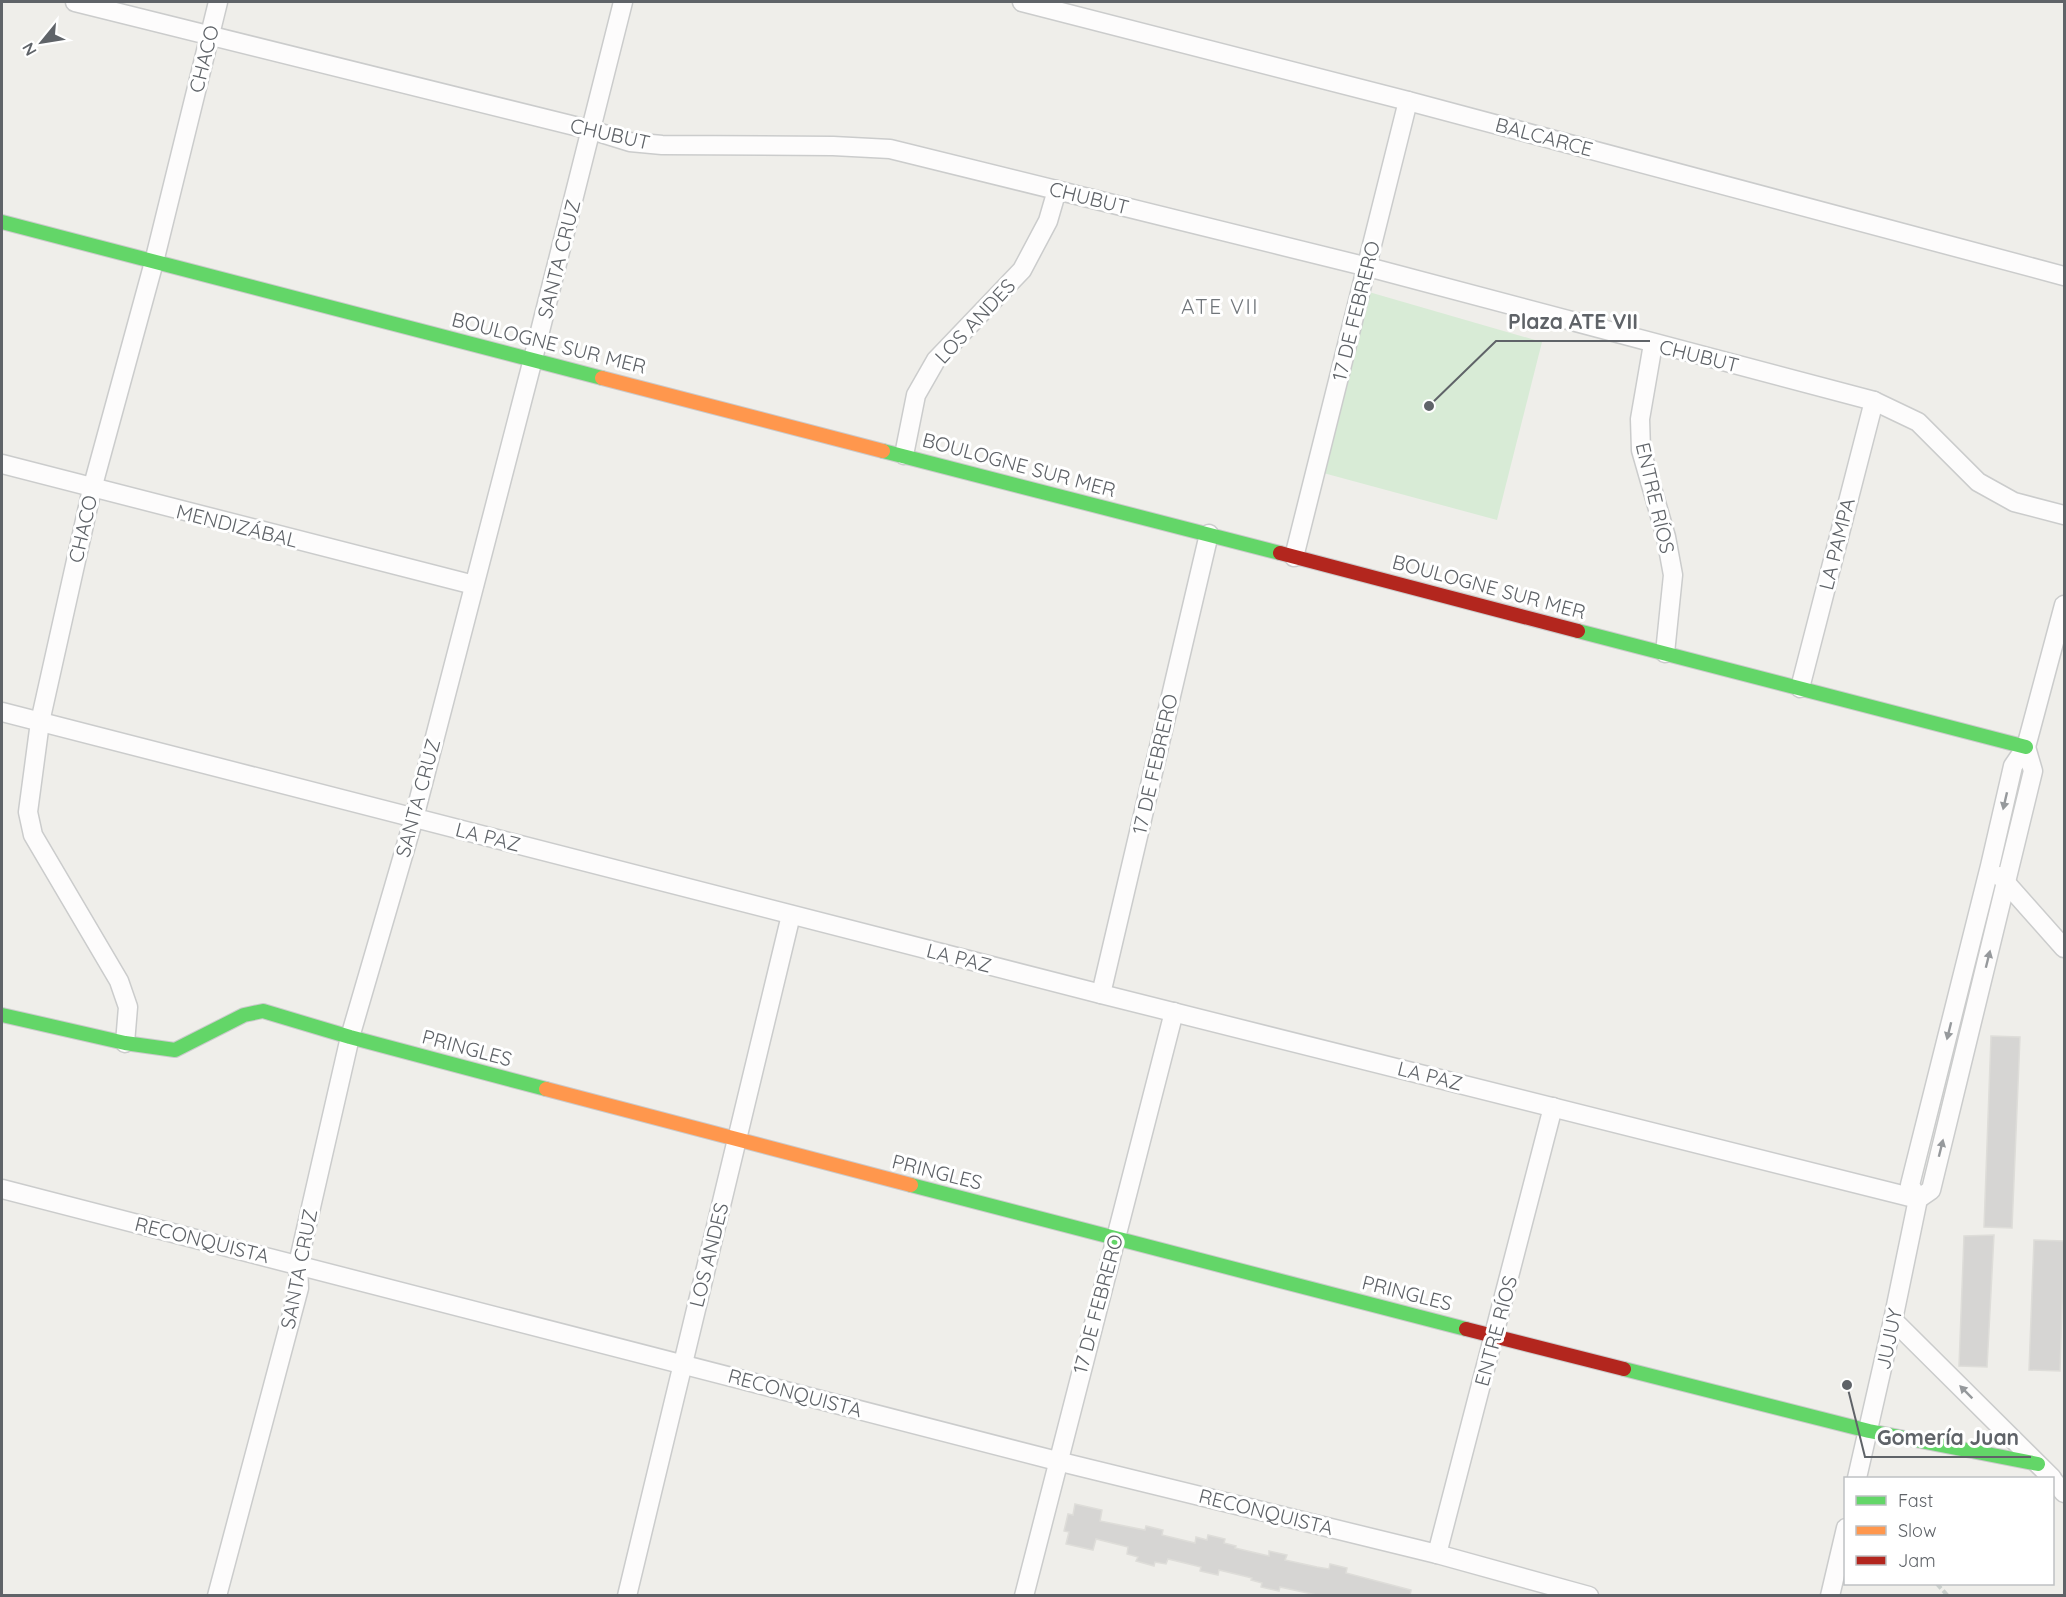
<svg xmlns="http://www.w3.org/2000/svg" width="2066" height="1597" viewBox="0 0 2066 1597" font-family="Quicksand,sans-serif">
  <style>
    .green { fill: #d8ebd6 }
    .building { fill: #d6d5d3; stroke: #deddd9; stroke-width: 1.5 }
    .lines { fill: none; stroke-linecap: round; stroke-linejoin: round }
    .street-casing { stroke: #cbcccc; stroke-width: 21 }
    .fast-casing { stroke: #cacacb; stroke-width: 16 }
    .slow-casing { stroke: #cacacb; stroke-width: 16 }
    .jam-casing { stroke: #cacacb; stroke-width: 16 }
    .path { stroke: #cacfcc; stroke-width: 4; stroke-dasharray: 6 3; stroke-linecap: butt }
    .street { stroke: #fdfcfc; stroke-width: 18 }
    .fast { stroke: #63d668; stroke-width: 14 }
    .slow { stroke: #ff974d; stroke-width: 14 }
    .jam { stroke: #b3261e; stroke-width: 14 }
    .oneway { fill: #96999c }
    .labels { text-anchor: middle; stroke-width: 6; stroke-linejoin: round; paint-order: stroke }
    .street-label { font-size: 20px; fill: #5f6368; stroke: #fff }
    .neighbourhood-label { font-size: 21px; letter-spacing: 1.5px; fill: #70757a; stroke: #fff }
    .leader { fill: none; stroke: #5f6368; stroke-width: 2 }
    .callout-dot { fill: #5f6368; stroke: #fff; stroke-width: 2 }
    .callout-label { font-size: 21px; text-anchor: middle; font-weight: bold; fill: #5f6368; stroke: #fff; stroke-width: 6; stroke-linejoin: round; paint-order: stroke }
  </style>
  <rect width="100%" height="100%" fill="#efeeea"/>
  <!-- green -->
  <polygon class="green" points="1362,290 1542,342 1497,520 1316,471"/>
  <!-- building -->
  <g class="building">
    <polygon points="1991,1036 2020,1037 2012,1228 1984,1227"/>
    <polygon points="1994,1235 1987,1367 1959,1366 1964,1236"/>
    <polygon points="2034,1240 2064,1241 2060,1371 2029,1370"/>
    <polygon points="1075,1504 1102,1510 1100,1521 1145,1530 1146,1526 1163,1530 1162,1535 1195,1543 1196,1537 1207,1540 1208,1535 1225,1539 1224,1543 1236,1546 1235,1548 1269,1556 1269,1551 1287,1555 1285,1560 1317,1567 1329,1569 1330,1564 1347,1568 1346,1573 1411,1590 1410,1596 1321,1596 1280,1587 1279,1591 1261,1587 1262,1583 1251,1580 1252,1578 1219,1570 1218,1575 1200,1571 1201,1567 1168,1559 1166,1564 1155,1562 1154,1566 1136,1561 1138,1557 1127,1554 1128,1547 1096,1539 1093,1550 1066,1544 1069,1532 1064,1531 1068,1514 1073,1515"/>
  </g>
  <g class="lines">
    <!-- street casing -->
    <g class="street-casing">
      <g id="street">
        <polyline points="75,2 591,130 630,142 662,145 833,146 890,149 1368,267 1874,401 1918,422 1978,482 2014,502 2064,515"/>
        <polyline points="1022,2 1408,101 2064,276"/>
        <polyline points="1653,344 1640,419 1641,450 1666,537 1673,575 1665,653"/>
        <polyline points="904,455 916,395 936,360 1022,270 1048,221 1057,190"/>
        <polyline points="2,464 474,585"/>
        <polyline points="1294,557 1408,101"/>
        <polyline points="1800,688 1874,401"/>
        <polyline points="2,712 1101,994 1918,1199"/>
        <polyline points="2000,876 2064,948"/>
        <polyline points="1101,994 1209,534"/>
        <polyline points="125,1043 128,1007 119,981 33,835 28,812 40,722 92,489 154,262 218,2"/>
        <polyline points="2,1189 1057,1461 1437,1554 1589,1596"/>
        <polyline points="1918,1199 1910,1185 1990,866 2013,766 2026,747 2064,605"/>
        <polyline points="1918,1199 1931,1190 2033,771 2026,747"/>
        <polyline points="1893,1320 2052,1478"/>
        <polyline points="1857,1478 1893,1320 1918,1199"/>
        <polyline points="2052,1479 2064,1493"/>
        <polyline points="1437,1554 1553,1107"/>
        <polyline points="217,1596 299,1288 298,1264 350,1037 414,818 533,359 623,2"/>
        <polyline points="627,1596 791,915"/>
        <polyline points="1024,1596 1174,1012"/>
        <polyline points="1830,1596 1846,1528"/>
      </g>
    </g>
    <!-- fast casing -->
    <g class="fast-casing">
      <g id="fast">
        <polyline points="2,222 602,378"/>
        <polyline points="883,451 1280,553"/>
        <polyline points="1578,631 2026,747"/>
        <polyline points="2,1015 125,1043 175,1050 244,1015 263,1011 350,1037 546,1089"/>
        <polyline points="911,1185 1466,1329"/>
        <polyline points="1624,1369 1869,1431 2038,1464"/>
      </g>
    </g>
    <!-- slow casing -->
    <g class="slow-casing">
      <g id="slow">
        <polyline points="602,378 883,451"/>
        <polyline points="546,1089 911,1185"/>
      </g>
    </g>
    <!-- jam casing -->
    <g class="jam-casing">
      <g id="jam">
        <polyline points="1280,553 1578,631"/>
        <polyline points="1466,1329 1624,1369"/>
      </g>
    </g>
    <!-- path -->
    <polyline class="path" points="1937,1584 1948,1596"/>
    <!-- street -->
    <use href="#street" class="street"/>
    <!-- fast -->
    <use href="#fast" class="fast"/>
    <!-- slow -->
    <use href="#slow" class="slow"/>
    <!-- jam -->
    <use href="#jam" class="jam"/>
  </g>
  <!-- one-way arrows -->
  <defs><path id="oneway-solid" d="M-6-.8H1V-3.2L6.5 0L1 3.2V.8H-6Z" transform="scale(1.5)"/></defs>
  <g class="oneway">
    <use href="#oneway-solid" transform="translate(2005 801) rotate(103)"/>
    <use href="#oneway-solid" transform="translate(1988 959) rotate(-76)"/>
    <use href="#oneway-solid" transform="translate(1949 1031) rotate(104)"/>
    <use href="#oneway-solid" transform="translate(1941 1148) rotate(-76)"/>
    <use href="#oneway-solid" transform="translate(1966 1392) rotate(-135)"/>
  </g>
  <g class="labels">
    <!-- street labels -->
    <g class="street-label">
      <text transform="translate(204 59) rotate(-76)" y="7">CHACO</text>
      <text transform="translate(610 134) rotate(13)" y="7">CHUBUT</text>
      <text transform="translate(1544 137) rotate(15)" y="7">BALCARCE</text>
      <text transform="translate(1089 198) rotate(14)" y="7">CHUBUT</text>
      <text transform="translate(559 259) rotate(-76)" y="7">SANTA CRUZ</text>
      <text transform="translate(1356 311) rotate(-76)" y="7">17 DE FEBRERO</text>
      <text transform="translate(975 321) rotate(-47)" y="7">LOS ANDES</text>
      <text transform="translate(549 343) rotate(14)" y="7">BOULOGNE SUR MER</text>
      <text transform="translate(1699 356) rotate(14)" y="7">CHUBUT</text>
      <text transform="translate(1019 465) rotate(15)" y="7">BOULOGNE SUR MER</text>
      <text transform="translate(1655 498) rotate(77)" y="7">ENTRE RÍOS</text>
      <text transform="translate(237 526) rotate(14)" y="7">MENDIZÁBAL</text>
      <text transform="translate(83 529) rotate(-77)" y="7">CHACO</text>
      <text transform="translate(1837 544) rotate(-76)" y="7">LA PAMPA</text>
      <text transform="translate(1489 587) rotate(15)" y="7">BOULOGNE SUR MER</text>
      <text transform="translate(1155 764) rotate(-77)" y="7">17 DE FEBRERO</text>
      <text transform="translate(418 798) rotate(-75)" y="7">SANTA CRUZ</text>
      <text transform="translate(488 837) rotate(14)" y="7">LA PAZ</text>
      <text transform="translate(959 958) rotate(14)" y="7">LA PAZ</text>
      <text transform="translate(467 1048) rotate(15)" y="7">PRINGLES</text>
      <text transform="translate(1430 1076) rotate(14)" y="7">LA PAZ</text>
      <text transform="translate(937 1172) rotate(14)" y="7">PRINGLES</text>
      <text transform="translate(202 1240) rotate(14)" y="7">RECONQUISTA</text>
      <text transform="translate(709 1255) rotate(-76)" y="7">LOS ANDES</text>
      <text transform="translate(299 1269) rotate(-79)" y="7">SANTA CRUZ</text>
      <text transform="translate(1407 1293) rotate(14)" y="7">PRINGLES</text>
      <text transform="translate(1098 1304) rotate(-75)" y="7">17 DE FEBRERO</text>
      <text transform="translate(1496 1331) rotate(-75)" y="7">ENTRE RÍOS</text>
      <text transform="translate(1889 1339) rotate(-78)" y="7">JUJUY</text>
      <text transform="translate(795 1393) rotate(15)" y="7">RECONQUISTA</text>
      <text transform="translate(1266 1512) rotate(14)" y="7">RECONQUISTA</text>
    </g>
    <!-- neighbourhood labels -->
    <g class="neighbourhood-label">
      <text x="1220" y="314">ATE VII</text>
    </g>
  </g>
  <!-- callouts -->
  <path class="leader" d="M1429 406L1496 341H1650M1847 1385L1865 1457H2031"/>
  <g class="callout-dot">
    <circle cx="1429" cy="406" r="6"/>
    <circle cx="1847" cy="1385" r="6"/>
  </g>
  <g class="callout-label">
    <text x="1573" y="329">Plaza ATE VII</text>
    <text x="1948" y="1445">Gomería Juan</text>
  </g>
  <!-- border -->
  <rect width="2066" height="1597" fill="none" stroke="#5f6368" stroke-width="6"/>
  <!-- legend -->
  <rect x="1844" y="1477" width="210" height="108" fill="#ffffff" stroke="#bfc1c3" stroke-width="1.5"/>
  <rect x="1856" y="1496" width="30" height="9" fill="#63d668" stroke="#bfc1c3" stroke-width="1.5"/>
  <text x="1898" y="1507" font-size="18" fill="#5f6368">Fast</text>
  <rect x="1856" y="1526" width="30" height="9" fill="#ff974d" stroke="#bfc1c3" stroke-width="1.5"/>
  <text x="1898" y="1537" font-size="18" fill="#5f6368">Slow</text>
  <rect x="1856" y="1556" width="30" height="9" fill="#b3261e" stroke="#bfc1c3" stroke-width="1.5"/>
  <text x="1898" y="1567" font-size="18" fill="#5f6368">Jam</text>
  <!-- north arrow -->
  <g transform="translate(42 42) rotate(240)" stroke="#ffffff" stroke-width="4.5" paint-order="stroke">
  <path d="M0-4.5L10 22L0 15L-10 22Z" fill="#5f6368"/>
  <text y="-9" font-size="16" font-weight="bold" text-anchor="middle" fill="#5f6368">N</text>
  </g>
</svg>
